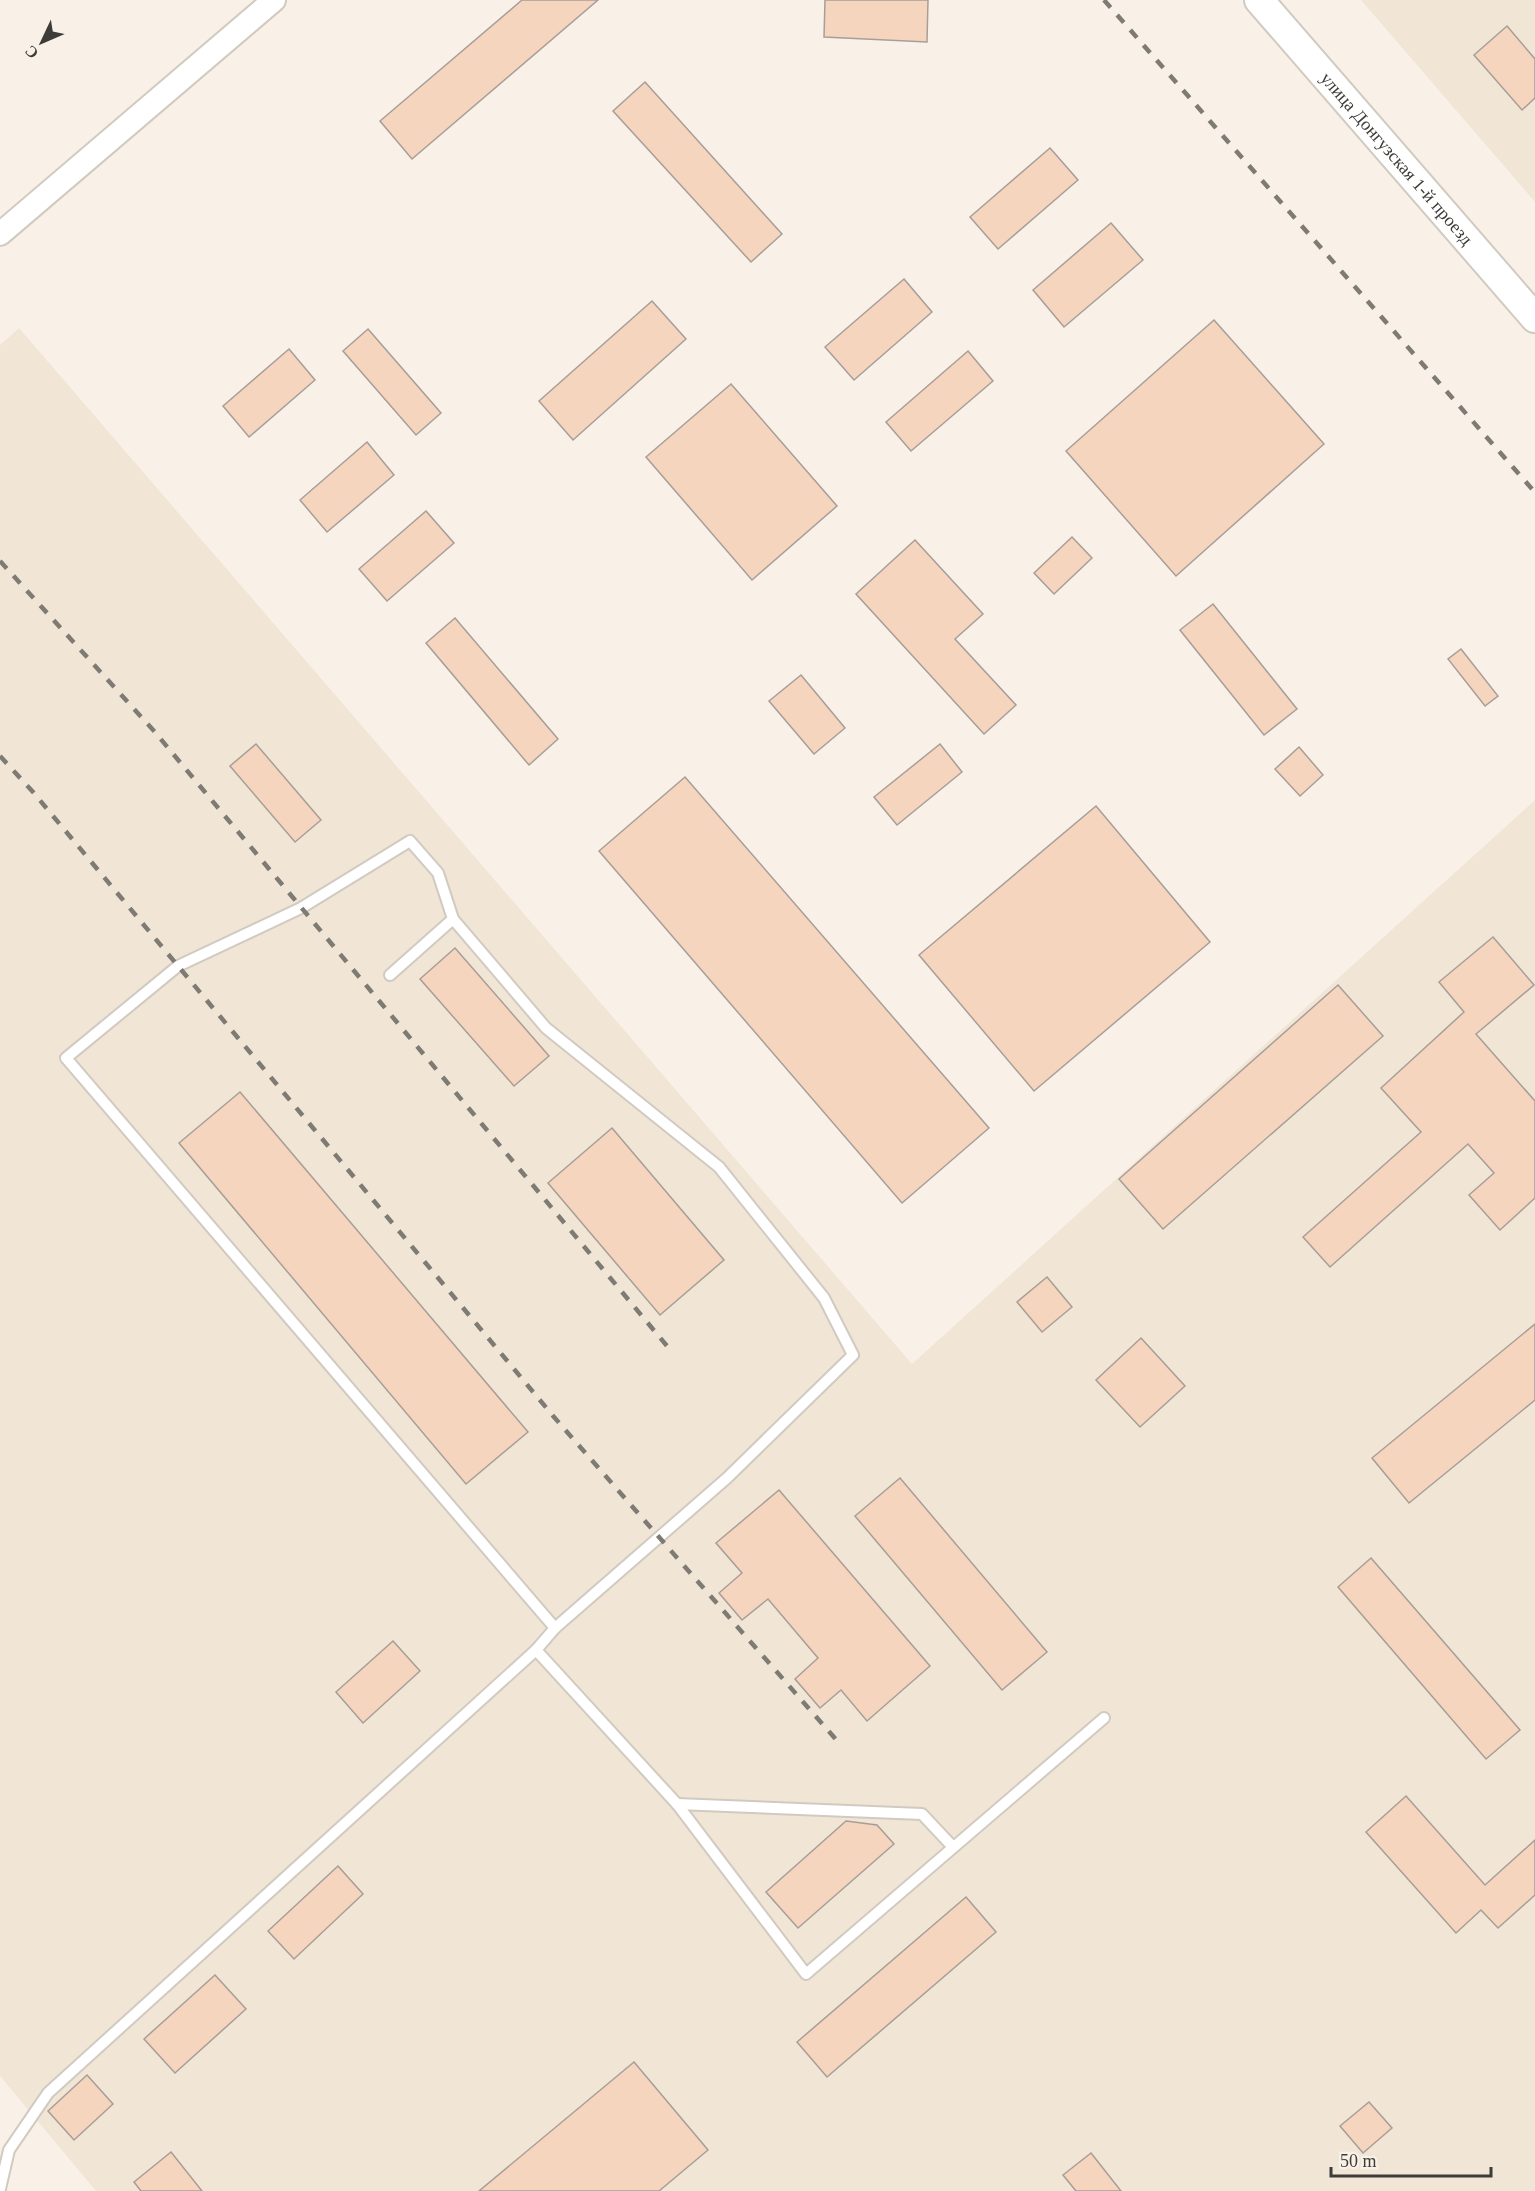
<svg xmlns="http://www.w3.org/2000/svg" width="1535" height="2191" viewBox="0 0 1535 2191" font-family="Georgia,serif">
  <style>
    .built { fill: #f1e5d5 }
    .building { fill: #f5d5be; stroke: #a89e98; stroke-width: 1.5 }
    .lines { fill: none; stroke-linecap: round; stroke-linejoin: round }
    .service-casing { stroke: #d1cac1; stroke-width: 14 }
    .minor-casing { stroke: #d1cac1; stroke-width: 26 }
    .tertiary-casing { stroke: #d1cac1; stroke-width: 32 }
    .service { stroke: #fff; stroke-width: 10 }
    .minor { stroke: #fff; stroke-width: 22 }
    .tertiary { stroke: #fff; stroke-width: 28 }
    .rail { stroke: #7e7a74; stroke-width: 4.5; stroke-dasharray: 10 10; stroke-linecap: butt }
    .labels { text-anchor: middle; stroke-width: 6; stroke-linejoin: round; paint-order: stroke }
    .street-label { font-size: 18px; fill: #3e3c38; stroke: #f9f1e8 }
  </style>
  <rect width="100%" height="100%" fill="#f9f1e8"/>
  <!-- built -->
  <g class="built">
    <polygon points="1361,0 1535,0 1535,202"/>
    <polygon points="19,328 912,1364 1535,800 1535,2191 96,2191 0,2076 0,345"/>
  </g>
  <!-- building -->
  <g class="building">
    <polygon points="522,0 598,0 412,159 380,121"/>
    <polygon points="825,0 928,0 927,42 824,37"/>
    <polygon points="1507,26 1535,59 1535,98 1522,110 1474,55"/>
    <polygon points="645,82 782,234 751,262 613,111"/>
    <polygon points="1050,148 1078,180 998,249 970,217"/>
    <polygon points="1111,223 1143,260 1064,327 1033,290"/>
    <polygon points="904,279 932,312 854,380 825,347"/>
    <polygon points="652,301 686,339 573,440 539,401"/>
    <polygon points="1214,320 1324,444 1176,576 1066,451"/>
    <polygon points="368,329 441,413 416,435 343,351"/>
    <polygon points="289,349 315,380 249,437 223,406"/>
    <polygon points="968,351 993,381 911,451 886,422"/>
    <polygon points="731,384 837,506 752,580 646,457"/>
    <polygon points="367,442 394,475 327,532 300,500"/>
    <polygon points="426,511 454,543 387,601 359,569"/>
    <polygon points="1072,537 1092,558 1054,594 1034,573"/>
    <polygon points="915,540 983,614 955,639 1016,705 984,734 856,594"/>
    <polygon points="1213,604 1297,709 1264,735 1180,630"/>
    <polygon points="455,618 558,739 529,765 426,643"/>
    <polygon points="1461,649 1498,696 1485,706 1448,659"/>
    <polygon points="801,675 845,728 814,754 769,701"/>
    <polygon points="256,744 321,820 295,842 230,766"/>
    <polygon points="940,744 962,772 897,825 874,797"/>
    <polygon points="1299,747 1323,775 1300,796 1275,769"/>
    <polygon points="685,777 989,1128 902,1203 599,851"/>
    <polygon points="1096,806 1210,942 1034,1091 919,955"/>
    <polygon points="1493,937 1534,985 1476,1034 1535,1101 1535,1198 1500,1230 1469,1195 1494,1173 1468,1144 1330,1267 1303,1237 1421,1132 1381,1088 1464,1012 1439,982"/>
    <polygon points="455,948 549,1056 514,1086 420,979"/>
    <polygon points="1338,985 1383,1036 1163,1229 1119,1179"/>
    <polygon points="240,1092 528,1432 466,1484 179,1143"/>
    <polygon points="612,1128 724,1260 660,1315 548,1183"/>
    <polygon points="1047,1277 1072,1307 1042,1332 1017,1302"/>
    <polygon points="1535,1324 1535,1400 1409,1503 1372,1458"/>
    <polygon points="1141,1338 1185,1386 1140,1427 1096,1380"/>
    <polygon points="900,1478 1047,1652 1002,1690 855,1516"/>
    <polygon points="779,1490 930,1666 867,1721 841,1690 820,1708 795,1679 818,1658 768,1599 742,1620 719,1593 742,1573 716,1543"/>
    <polygon points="1371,1558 1520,1730 1486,1759 1338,1587"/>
    <polygon points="393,1641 420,1671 363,1723 336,1692"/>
    <polygon points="1406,1796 1485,1885 1535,1840 1535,1895 1498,1928 1481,1910 1456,1933 1366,1832"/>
    <polygon points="846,1821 877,1825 894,1844 798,1928 766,1892"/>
    <polygon points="338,1866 363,1894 294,1959 268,1931"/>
    <polygon points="966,1897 996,1932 827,2077 797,2042"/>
    <polygon points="215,1975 246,2009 175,2073 144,2039"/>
    <polygon points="634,2062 708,2150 659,2191 479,2191"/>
    <polygon points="87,2075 113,2104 74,2140 48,2111"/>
    <polygon points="1369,2102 1392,2128 1363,2153 1340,2126"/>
    <polygon points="171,2152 202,2191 141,2191 134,2182"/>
    <polygon points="1091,2153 1121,2191 1076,2191 1063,2175"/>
  </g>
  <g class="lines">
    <!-- service casing -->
    <g class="service-casing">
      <g id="service">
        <polyline points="453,919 438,873 410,841 301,908 178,966 66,1058 555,1628"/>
        <polyline points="536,1650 677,1804 806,1974 1104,1718"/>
        <polyline points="677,1804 922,1814 953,1847"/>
        <polyline points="0,2189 9,2150 48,2093 536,1650 555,1628 727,1478 853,1355 824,1298 719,1167 546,1028 453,919 390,975"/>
      </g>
    </g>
    <!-- minor casing -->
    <g class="minor-casing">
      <polyline id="minor" points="0,234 274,0"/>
    </g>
    <!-- tertiary casing -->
    <g class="tertiary-casing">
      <g id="tertiary">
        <path id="s1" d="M1259,0L1535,318"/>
      </g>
    </g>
    <!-- service -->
    <use href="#service" class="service"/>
    <!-- minor -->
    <use href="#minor" class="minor"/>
    <!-- tertiary -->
    <use href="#tertiary" class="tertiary"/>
    <!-- rail -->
    <g class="rail">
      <polyline points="1104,0 1532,489"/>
      <polyline points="0,561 154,731 672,1352"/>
      <polyline points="0,756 33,792 554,1417 839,1743"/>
    </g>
  </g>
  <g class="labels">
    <!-- street labels -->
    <g class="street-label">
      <text dy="6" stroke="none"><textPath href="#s1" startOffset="210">улица Донгузская 1-й проезд</textPath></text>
    </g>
  </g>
  <!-- north arrow -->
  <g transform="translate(42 42) rotate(226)" stroke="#f9f1e8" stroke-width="4.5" paint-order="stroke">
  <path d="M0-4.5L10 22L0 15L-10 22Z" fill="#3e3c38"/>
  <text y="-9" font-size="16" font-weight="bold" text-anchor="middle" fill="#3e3c38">С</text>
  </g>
  <!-- scale -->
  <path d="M1331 2167v9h160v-9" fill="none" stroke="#3e3c38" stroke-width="3"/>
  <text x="1340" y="2167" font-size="18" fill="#3e3c38" stroke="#f9f1e8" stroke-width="4.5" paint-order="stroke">50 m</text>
</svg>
